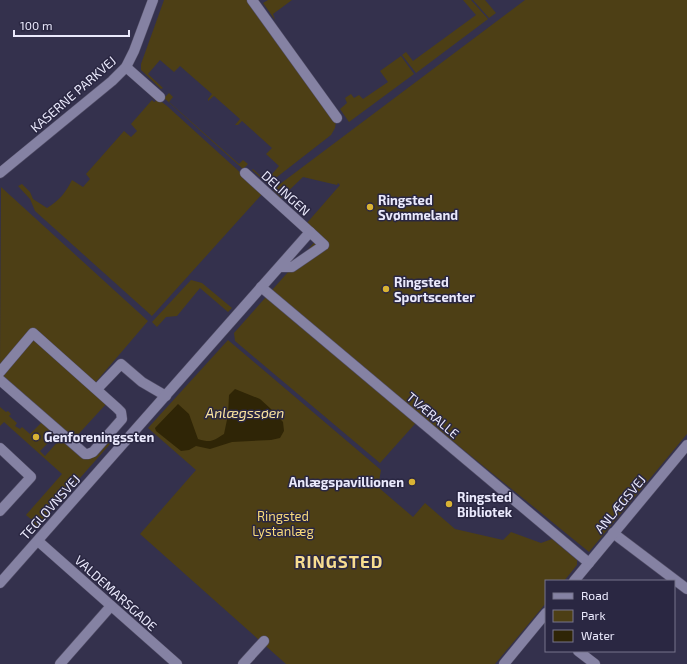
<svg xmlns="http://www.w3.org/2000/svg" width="687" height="664" viewBox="0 0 687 664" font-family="'Exo 2',sans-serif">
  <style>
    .green { fill: #4d3f15 }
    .water { fill: #2f2506 }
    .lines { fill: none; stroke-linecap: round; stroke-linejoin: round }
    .minor-casing { stroke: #524e67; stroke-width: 11 }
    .minor { stroke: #8582a3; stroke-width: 10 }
    .poi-dot { fill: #d9b334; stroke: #2a2742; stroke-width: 1.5 }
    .labels { text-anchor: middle; stroke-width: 3; stroke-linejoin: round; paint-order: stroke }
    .street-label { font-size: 13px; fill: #eae9fc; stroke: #2a2742 }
    .poi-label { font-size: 13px; font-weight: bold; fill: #eae9fc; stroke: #2a2742; text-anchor: start }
    .park-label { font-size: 13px; fill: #f9da7a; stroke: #2a2742 }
    .water-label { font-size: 14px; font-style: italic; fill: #fae39f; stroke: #2a2742 }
    .district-label { font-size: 17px; font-weight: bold; letter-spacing: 1px; fill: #f7dd90; stroke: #2a2742 }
  </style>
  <rect width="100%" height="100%" fill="#34314d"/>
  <!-- green -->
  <g class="green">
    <polygon points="164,0 248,0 336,122 335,128 331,135 268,184 252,170 253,169 266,181 279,166 266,154 272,148 242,121 238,125 235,125 240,119 214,96 208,101 208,99 212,94 180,66 174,72 160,60 148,74 163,88 161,89 141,70 141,64"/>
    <polygon points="268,0 292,0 273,14 275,20 263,3"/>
    <polygon points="463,0 471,0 488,19 416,73 402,55 406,52 413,61 476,15"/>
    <polygon points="473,0 485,0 496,13 489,18"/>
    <polygon points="525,0 687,0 687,434 589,552 422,416 380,463 235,341 234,333 319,237 306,224 340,185 338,183 337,185 303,177 281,198 273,190 276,187"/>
    <polygon points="401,56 414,74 349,122 340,109 347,103 345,98 351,94 354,98 359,95 363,99 388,82 380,71"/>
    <path d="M148,93H150L167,106L263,193L152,316L35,211L30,199L18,186L22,184L30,192L33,199L47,208C59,201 66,192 72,180L83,187L90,179L86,174L124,131L131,137L137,131L131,124L152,100L154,102L156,101Z"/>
    <polygon points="169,93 173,97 169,102 239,164 243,160 248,164 243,169 164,98"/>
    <polygon points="1,187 148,321 95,383 35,330 0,369"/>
    <polygon points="191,280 202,283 232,308 228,312 200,288 177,316 166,317 157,327 152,322"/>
    <polygon points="228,340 381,470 378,487 413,517 425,503 455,529 503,540 511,532 541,543 552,539 577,560 577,565 564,581 546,581 546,603 495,664 286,664 140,534 196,470 148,428"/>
    <polygon points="33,341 36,341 107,403 73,440 3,377 3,375"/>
    <polygon points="0,407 6,412 8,411 11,414 9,416 17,423 15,426 20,429 22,427 30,434 43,421 57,434 40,451 45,456 60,439 84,457 108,442 110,444 35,529 29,524 32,520 26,515 62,474 4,422 0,426"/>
  </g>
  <!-- water -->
  <path class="water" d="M235,389L260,399L271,409L283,422L284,431L280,438L271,440L232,442L210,449L196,446L189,450L181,451L156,431L155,428L178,404L189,414L198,439C211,443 213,441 224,434L228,415L229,395Z"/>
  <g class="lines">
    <!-- minor casing -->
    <g class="minor-casing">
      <g id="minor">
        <polyline points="252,0 337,118"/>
        <polyline points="126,67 160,97"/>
        <polyline points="0,173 112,81 126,67 134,51 153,0"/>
        <polyline points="245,173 310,232"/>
        <polyline points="261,287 589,563"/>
        <polyline points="0,372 33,333 117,408 121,412 122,419 93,452 88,454 85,454 0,380"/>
        <polyline points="97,389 121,364 142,382 166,396"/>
        <polyline points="0,448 31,477 0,511"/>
        <polyline points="613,533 687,589"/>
        <polyline points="38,541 177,664"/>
        <polyline points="574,581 687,445"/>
        <polyline points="0,583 310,232 324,245 292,267 280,267"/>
        <polyline points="578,651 595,664"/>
        <polyline points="60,664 111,606"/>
        <polyline points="243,664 264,641"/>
        <polyline points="504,664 546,613"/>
      </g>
    </g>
    <!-- minor -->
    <use href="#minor" class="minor"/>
  </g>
  <!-- markers -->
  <g class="poi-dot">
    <circle cx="370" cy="207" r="4"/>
    <circle cx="386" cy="289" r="4"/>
    <circle cx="36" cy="437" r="4"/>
    <circle cx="412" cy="482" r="4"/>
    <circle cx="449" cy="504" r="4"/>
  </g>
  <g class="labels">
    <!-- street labels -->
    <g class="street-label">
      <text transform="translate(73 94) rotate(-41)" y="5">KASERNE PARKVEJ</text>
      <text transform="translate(286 193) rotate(42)" y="5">DELINGEN</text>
      <text transform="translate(433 415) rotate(40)" y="5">TVÆRALLE</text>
      <text transform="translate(620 504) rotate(-50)" y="5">ANLÆGSVEJ</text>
      <text transform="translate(50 507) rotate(-48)" y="5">TEGLOVNSVEJ</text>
      <text transform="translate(116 593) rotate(42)" y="5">VALDEMARSGADE</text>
    </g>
    <!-- poi labels -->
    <g class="poi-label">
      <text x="378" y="205">Ringsted<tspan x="378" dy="15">Svømmeland</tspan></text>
      <text x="394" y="287">Ringsted<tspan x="394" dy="15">Sportscenter</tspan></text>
      <text x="44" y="442">Genforeningssten</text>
      <text x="404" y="487" text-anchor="end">Anlægspavillionen</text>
      <text x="457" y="502">Ringsted<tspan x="457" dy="15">Bibliotek</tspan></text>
    </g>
    <!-- park labels -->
    <g class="park-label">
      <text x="283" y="521">Ringsted<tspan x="283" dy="15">Lystanlæg</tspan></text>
    </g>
    <!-- water labels -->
    <g class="water-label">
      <text x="245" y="418">Anlægssøen</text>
    </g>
    <!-- district labels -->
    <g class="district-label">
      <text x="339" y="568">RINGSTED</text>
    </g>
  </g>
  <!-- legend -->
  <rect x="545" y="580" width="130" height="72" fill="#2a2742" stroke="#77758c"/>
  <rect x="553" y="593" width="20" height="6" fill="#8582a3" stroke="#77758c"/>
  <text x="581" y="600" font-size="12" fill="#eae9fc">Road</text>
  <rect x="553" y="610" width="20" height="12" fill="#4d3f15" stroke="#77758c"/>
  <text x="581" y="620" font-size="12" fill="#eae9fc">Park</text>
  <rect x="553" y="630" width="20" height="12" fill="#2f2506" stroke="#77758c"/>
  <text x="581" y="640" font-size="12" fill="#eae9fc">Water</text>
  <!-- scale -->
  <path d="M14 30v6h115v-6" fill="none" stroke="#eae9fc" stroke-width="2"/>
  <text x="20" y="30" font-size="12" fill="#eae9fc" stroke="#2a2742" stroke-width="3" paint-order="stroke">100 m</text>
</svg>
